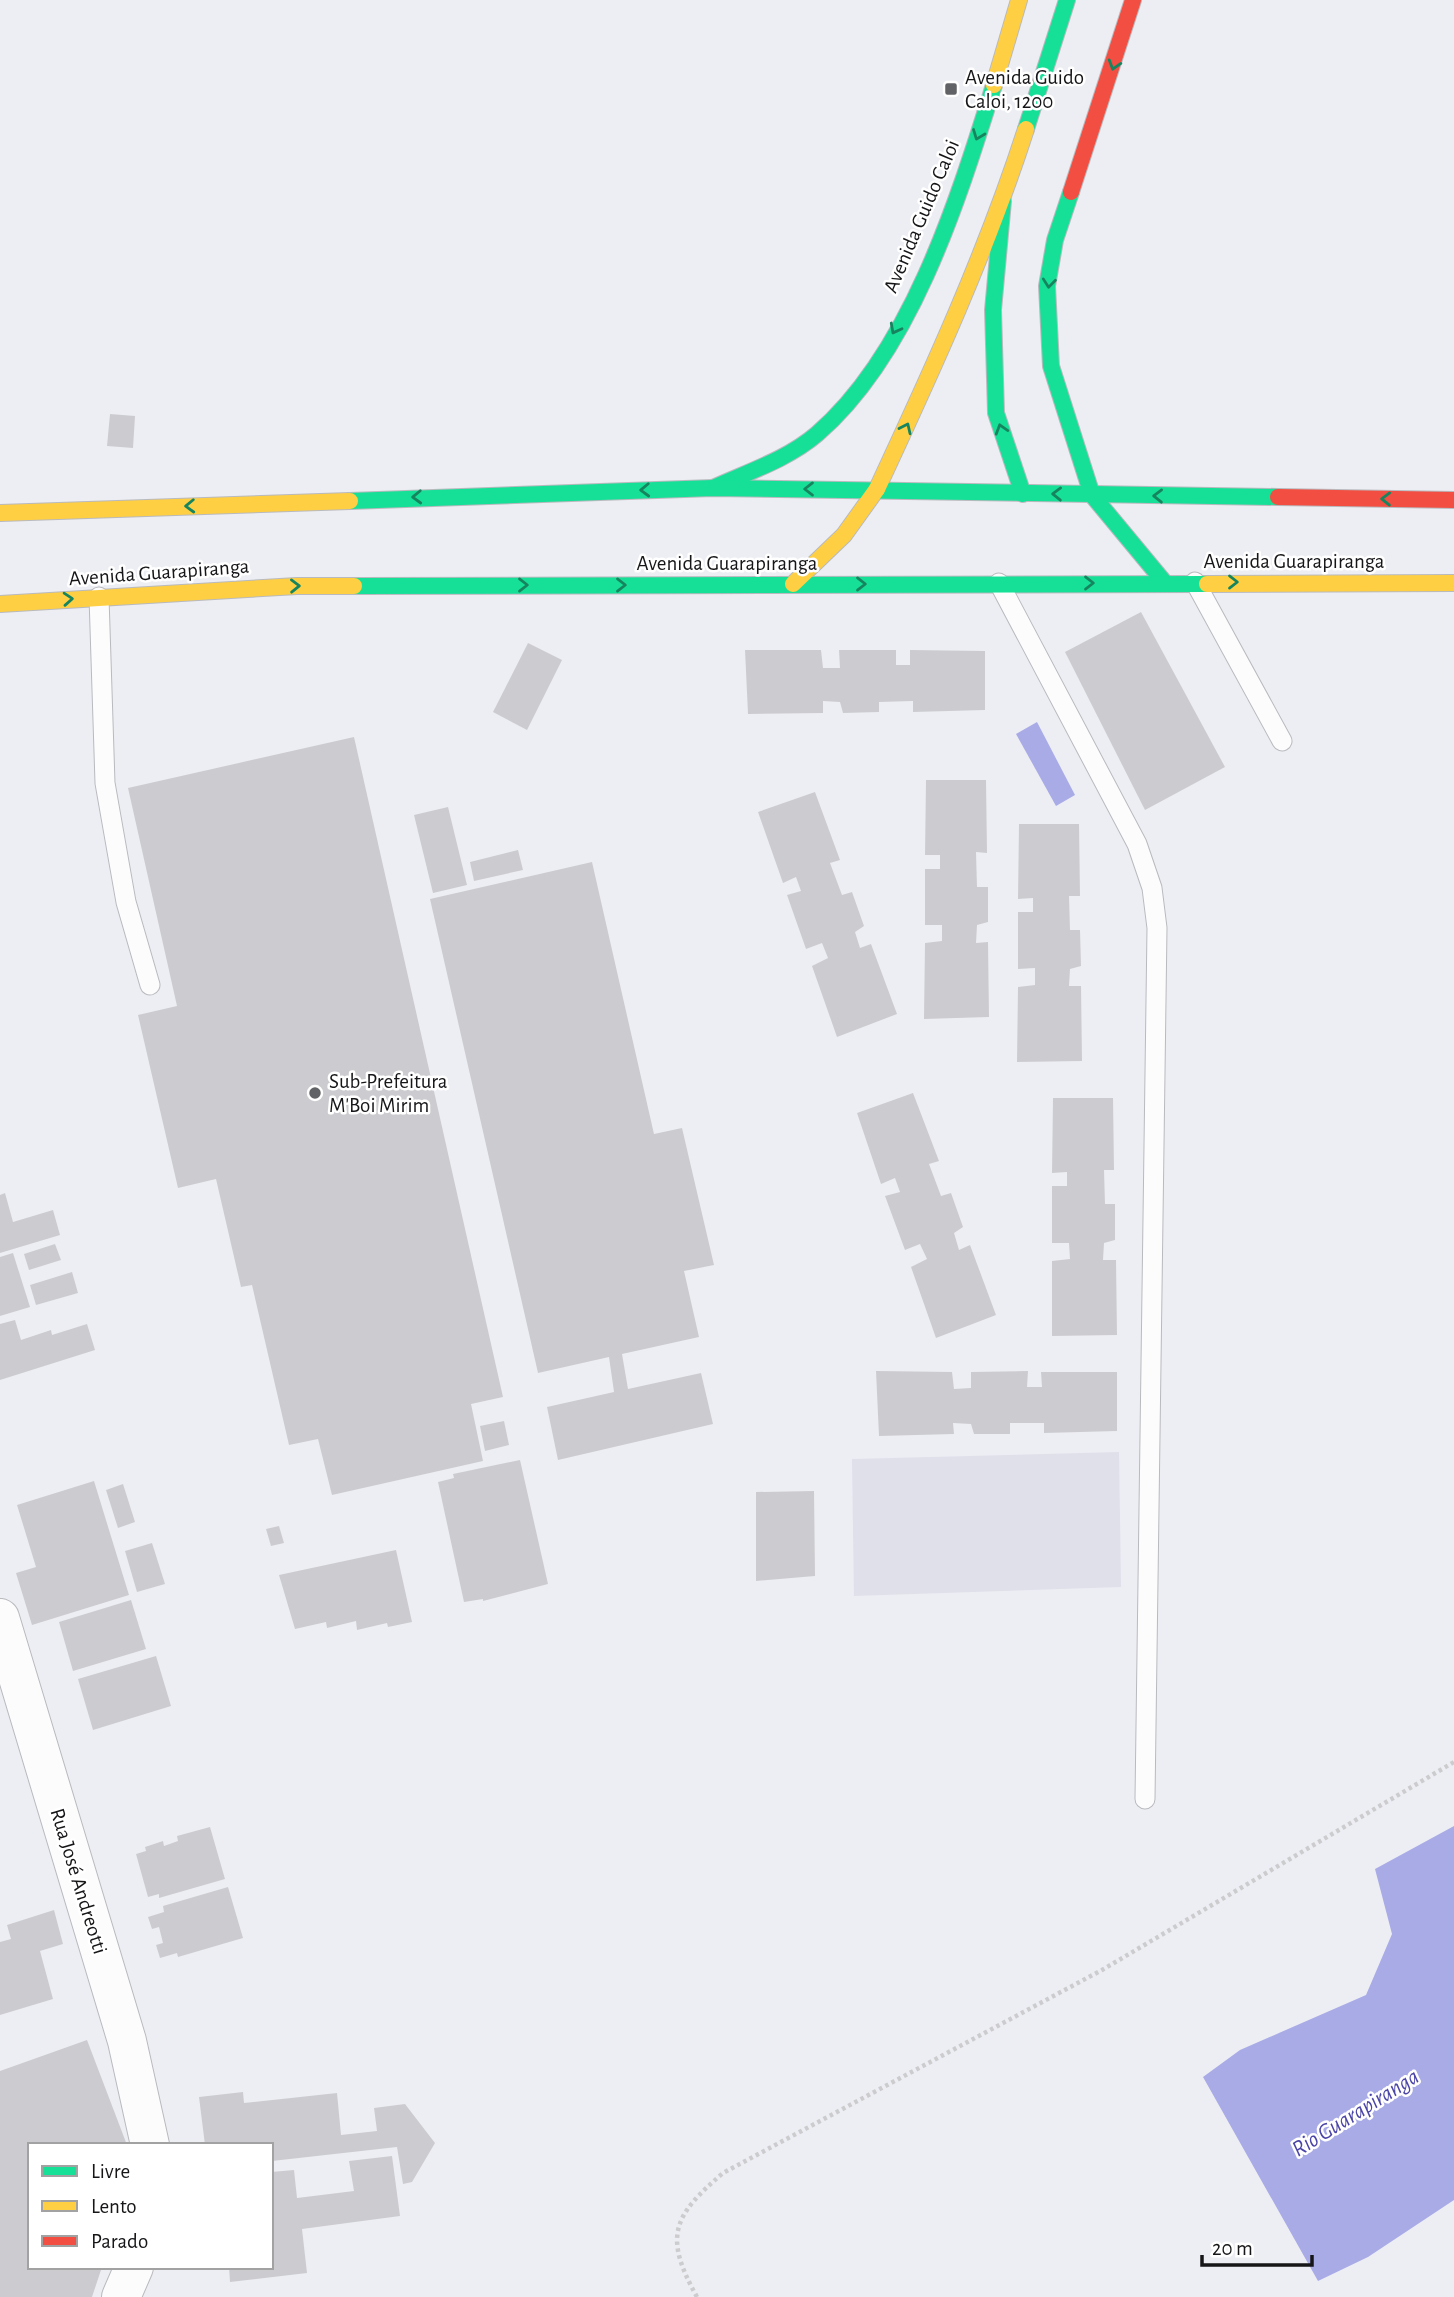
<svg xmlns="http://www.w3.org/2000/svg" width="1454" height="2297" viewBox="0 0 1454 2297" font-family="'Alegreya Sans',sans-serif">
  <style>
    .built { fill: #e0e0eb }
    .water { fill: #a9abe7 }
    .building { fill: #ccccd0 }
    .lines { fill: none; stroke-linecap: round; stroke-linejoin: round }
    .lane-casing { stroke: #b9babe; stroke-width: 21 }
    .street-casing { stroke: #b9babe; stroke-width: 40 }
    .fast-casing { stroke: #b9babe; stroke-width: 18 }
    .slow-casing { stroke: #b9babe; stroke-width: 18 }
    .jam-casing { stroke: #b9babe; stroke-width: 18 }
    .path { stroke: #ccccce; stroke-width: 4.5; stroke-dasharray: 3.5 3.5; stroke-linecap: butt }
    .lane { stroke: #fcfcfd; stroke-width: 19 }
    .street { stroke: #fcfcfd; stroke-width: 38 }
    .fast { stroke: #16e098; stroke-width: 16 }
    .slow { stroke: #ffcf43; stroke-width: 16 }
    .jam { stroke: #f24e42; stroke-width: 16 }
    .oneway { stroke: #16855f }
    .poi-dot { fill: #616265; stroke: #fff; stroke-width: 2.5 }
    .labels { text-anchor: middle; stroke-width: 5; stroke-linejoin: round; paint-order: stroke }
    .poi-label { font-size: 21px; fill: #161619; stroke: #fff; text-anchor: start }
    .street-label { font-size: 21px; fill: #161619; stroke: #fff }
    .water-label { font-size: 23px; font-style: italic; fill: #4b45a7; stroke: #fff }
  </style>
  <rect width="100%" height="100%" fill="#edeef3"/>
  <!-- built -->
  <polygon class="built" points="1119,1452 1121,1587 854,1596 852,1459"/>
  <!-- water -->
  <g class="water">
    <polygon points="1037,722 1075,795 1056,806 1016,734"/>
    <polygon points="1454,1826 1454,2200 1368,2257 1318,2281 1203,2077 1240,2050 1366,1995 1392,1934 1375,1869"/>
  </g>
  <!-- building -->
  <g class="building">
    <polygon points="110,414 135,416 133,448 107,446"/>
    <polygon points="1141,612 1225,767 1145,810 1065,652"/>
    <polygon points="528,643 562,660 527,730 493,712"/>
    <polygon points="745,650 821,650 823,668 840,668 839,650 896,650 896,665 910,665 910,650 985,651 985,710 913,712 913,701 879,702 879,712 843,713 840,702 823,701 823,713 748,714"/>
    <polygon points="354,737 503,1397 471,1404 483,1461 332,1495 318,1439 289,1445 252,1285 241,1287 216,1179 178,1188 138,1015 177,1006 128,788"/>
    <polygon points="926,780 986,780 987,853 976,852 977,887 988,887 988,922 977,925 976,943 988,942 989,1017 924,1019 925,943 942,941 942,925 925,925 925,869 940,869 940,855 925,855"/>
    <polygon points="815,792 840,860 830,863 842,895 852,892 864,926 855,932 860,948 871,944 897,1014 837,1037 812,966 828,958 822,943 806,949 787,895 801,891 796,877 783,883 758,812"/>
    <polygon points="448,807 467,885 433,893 414,815"/>
    <polygon points="1019,824 1079,824 1080,896 1069,896 1070,930 1080,930 1081,966 1070,969 1069,986 1081,986 1082,1061 1017,1062 1018,987 1035,985 1035,968 1018,969 1018,912 1033,912 1033,898 1018,899"/>
    <polygon points="518,850 523,870 474,881 470,862"/>
    <polygon points="592,862 654,1134 682,1128 714,1265 684,1271 699,1337 622,1354 628,1389 701,1373 713,1424 558,1460 547,1407 614,1392 609,1357 538,1373 430,899"/>
    <polygon points="913,1093 939,1161 929,1164 941,1196 951,1193 963,1227 954,1233 959,1250 970,1245 996,1315 936,1338 911,1267 927,1259 920,1244 905,1250 885,1196 900,1192 895,1178 881,1184 857,1113"/>
    <polygon points="1053,1098 1113,1098 1114,1170 1104,1170 1105,1204 1115,1204 1115,1240 1104,1243 1103,1260 1116,1260 1117,1335 1052,1336 1052,1261 1070,1259 1069,1243 1052,1243 1052,1186 1067,1186 1067,1172 1052,1173"/>
    <polygon points="5,1193 13,1222 53,1210 60,1235 0,1253 0,1195"/>
    <polygon points="55,1244 61,1260 29,1270 24,1254"/>
    <polygon points="13,1253 30,1307 0,1316 0,1257"/>
    <polygon points="72,1272 78,1293 36,1305 30,1285"/>
    <polygon points="15,1320 21,1340 51,1330 52,1335 87,1324 95,1350 0,1380 0,1324"/>
    <polygon points="876,1371 952,1372 954,1389 971,1388 971,1372 1028,1371 1027,1387 1042,1387 1041,1372 1117,1372 1117,1431 1044,1433 1044,1423 1010,1423 1010,1434 974,1434 971,1424 953,1423 954,1434 879,1436"/>
    <polygon points="504,1421 509,1445 485,1451 480,1426"/>
    <polygon points="520,1460 548,1584 483,1601 483,1599 464,1602 438,1482 454,1478 453,1474"/>
    <polygon points="94,1481 129,1595 32,1625 16,1573 36,1567 17,1505"/>
    <polygon points="123,1484 135,1522 118,1528 106,1490"/>
    <polygon points="814,1491 815,1576 756,1581 756,1492"/>
    <polygon points="279,1526 284,1543 271,1546 266,1529"/>
    <polygon points="152,1543 165,1584 137,1592 125,1551"/>
    <polygon points="396,1550 412,1622 388,1627 387,1623 357,1630 356,1621 327,1628 326,1622 295,1629 279,1575"/>
    <polygon points="131,1600 146,1649 73,1671 59,1622"/>
    <polygon points="156,1656 171,1706 93,1730 78,1679"/>
    <polygon points="210,1827 225,1879 159,1898 159,1894 148,1897 136,1854 146,1851 145,1847 163,1841 164,1846 178,1841 177,1836"/>
    <polygon points="228,1887 243,1938 178,1957 177,1953 160,1958 156,1945 163,1943 159,1927 152,1929 148,1917 164,1912 163,1906"/>
    <polygon points="54,1910 63,1944 40,1951 53,1999 0,2015 0,1942 11,1939 7,1925"/>
    <polygon points="87,2040 127,2145 30,2145 30,2267 102,2267 92,2297 0,2297 0,2071"/>
    <polygon points="243,2092 244,2103 337,2093 341,2135 377,2131 374,2108 405,2104 435,2143 412,2182 403,2184 397,2147 272,2161 271,2145 205,2145 199,2097"/>
    <polygon points="392,2156 400,2216 302,2229 307,2273 230,2282 229,2267 271,2267 271,2172 294,2170 297,2198 354,2191 349,2161"/>
  </g>
  <g class="lines">
    <!-- lane casing -->
    <g class="lane-casing">
      <g id="lane">
        <polyline points="1195,582 1282,741"/>
        <polyline points="999,583 1137,844 1152,888 1157,928 1145,1799"/>
        <polyline points="99,597 105,783 126,902 150,985"/>
      </g>
    </g>
    <!-- street casing -->
    <g class="street-casing">
      <g id="street">
        <polyline points="0,1618 127,2041 150,2145"/>
        <polyline points="121,2297 134,2267"/>
      </g>
    </g>
    <!-- fast casing -->
    <g class="fast-casing">
      <g id="fast">
        <polyline points="1026,129 1067,0"/>
        <polyline points="1071,192 1055,240 1047,286 1051,366 1092,495 1165,583"/>
        <polyline points="1003,201 993,310 996,413 1023,494"/>
        <path d="M713,488C748,472 788,459 817,434C911,353 958,200 994,85"/>
        <polyline points="350,501 713,488 1278,497"/>
        <polyline points="354,586 1207,584"/>
      </g>
    </g>
    <!-- slow casing -->
    <g class="slow-casing">
      <g id="slow">
        <polyline points="994,85 1019,0"/>
        <path d="M877,489C932,371 986,253 1026,129"/>
        <polyline points="0,513 350,501"/>
        <polyline points="793,584 844,535 877,489"/>
        <polyline points="1207,584 1454,583"/>
        <polyline points="0,604 297,586 354,586"/>
      </g>
    </g>
    <!-- jam casing -->
    <g class="jam-casing">
      <g id="jam">
        <polyline points="1071,192 1133,0"/>
        <polyline points="1278,497 1454,500"/>
      </g>
    </g>
    <!-- path -->
    <path class="path" d="M697,2297C663,2236 673,2216 723,2173L1102,1970L1454,1762"/>
    <!-- lane -->
    <use href="#lane" class="lane"/>
    <!-- street -->
    <use href="#street" class="street"/>
    <!-- fast -->
    <use href="#fast" class="fast"/>
    <!-- slow -->
    <use href="#slow" class="slow"/>
    <!-- jam -->
    <use href="#jam" class="jam"/>
  </g>
  <!-- one-way arrows -->
  <defs><path id="oneway-chevron" d="M-2-3.5L2.5 0L-2 3.5" fill="none" stroke-width="1.6" stroke-linecap="round" stroke-linejoin="round" transform="scale(1.75)"/></defs>
  <g class="oneway">
    <use href="#oneway-chevron" transform="translate(1114 65) rotate(107)"/>
    <use href="#oneway-chevron" transform="translate(978 135) rotate(111)"/>
    <use href="#oneway-chevron" transform="translate(1049 283) rotate(96)"/>
    <use href="#oneway-chevron" transform="translate(895 329) rotate(118)"/>
    <use href="#oneway-chevron" transform="translate(906 428) rotate(-65)"/>
    <use href="#oneway-chevron" transform="translate(1001 429) rotate(-107)"/>
    <use href="#oneway-chevron" transform="translate(809 489) rotate(-180)"/>
    <use href="#oneway-chevron" transform="translate(645 490) rotate(178)"/>
    <use href="#oneway-chevron" transform="translate(1057 494) rotate(-179)"/>
    <use href="#oneway-chevron" transform="translate(1158 496) rotate(-179)"/>
    <use href="#oneway-chevron" transform="translate(417 497) rotate(178)"/>
    <use href="#oneway-chevron" transform="translate(1386 499) rotate(-179)"/>
    <use href="#oneway-chevron" transform="translate(190 506) rotate(178)"/>
    <use href="#oneway-chevron" transform="translate(1233 582)"/>
    <use href="#oneway-chevron" transform="translate(1089 583)"/>
    <use href="#oneway-chevron" transform="translate(861 584)"/>
    <use href="#oneway-chevron" transform="translate(523 585)"/>
    <use href="#oneway-chevron" transform="translate(621 585)"/>
    <use href="#oneway-chevron" transform="translate(295 586) rotate(-1)"/>
    <use href="#oneway-chevron" transform="translate(68 599) rotate(-4)"/>
  </g>
  <!-- markers -->
  <g class="poi-dot">
    <rect x="944" y="82" width="14" height="14" rx="3.5"/>
    <circle cx="315" cy="1093" r="7"/>
  </g>
  <g class="labels">
    <!-- poi labels -->
    <g class="poi-label">
      <text x="965" y="84">Avenida Guido<tspan x="965" dy="24">Caloi, 1200</tspan></text>
      <text x="329" y="1088">Sub-Prefeitura<tspan x="329" dy="24">M'Boi Mirim</tspan></text>
    </g>
    <!-- street labels -->
    <g class="street-label">
      <text transform="translate(921 216) rotate(-67)" y="7">Avenida Guido Caloi</text>
      <text x="1294" y="568">Avenida Guarapiranga</text>
      <text x="727" y="570">Avenida Guarapiranga</text>
      <text transform="translate(159 572) rotate(-4)" y="7">Avenida Guarapiranga</text>
      <text transform="translate(79 1881) rotate(73)" y="7">Rua José Andreotti</text>
    </g>
    <!-- water labels -->
    <g class="water-label">
      <text transform="translate(1355 2112) rotate(-32)" y="8">Rio Guarapiranga</text>
    </g>
  </g>
  <!-- legend -->
  <rect x="28" y="2143" width="245" height="126" fill="#ffffff" stroke="#a2a2a3" stroke-width="2"/>
  <rect x="42" y="2166" width="35" height="10" fill="#16e098" stroke="#a2a2a3" stroke-width="2"/>
  <text x="91" y="2178" font-size="21" fill="#161619">Livre</text>
  <rect x="42" y="2201" width="35" height="10" fill="#ffcf43" stroke="#a2a2a3" stroke-width="2"/>
  <text x="91" y="2213" font-size="21" fill="#161619">Lento</text>
  <rect x="42" y="2236" width="35" height="10" fill="#f24e42" stroke="#a2a2a3" stroke-width="2"/>
  <text x="91" y="2248" font-size="21" fill="#161619">Parado</text>
  <!-- scale -->
  <path d="M1202 2255v10h110v-10" fill="none" stroke="#161619" stroke-width="3.5"/>
  <text x="1212" y="2255" font-size="21" fill="#161619" stroke="#ffffff" stroke-width="5" paint-order="stroke">20 m</text>
</svg>
